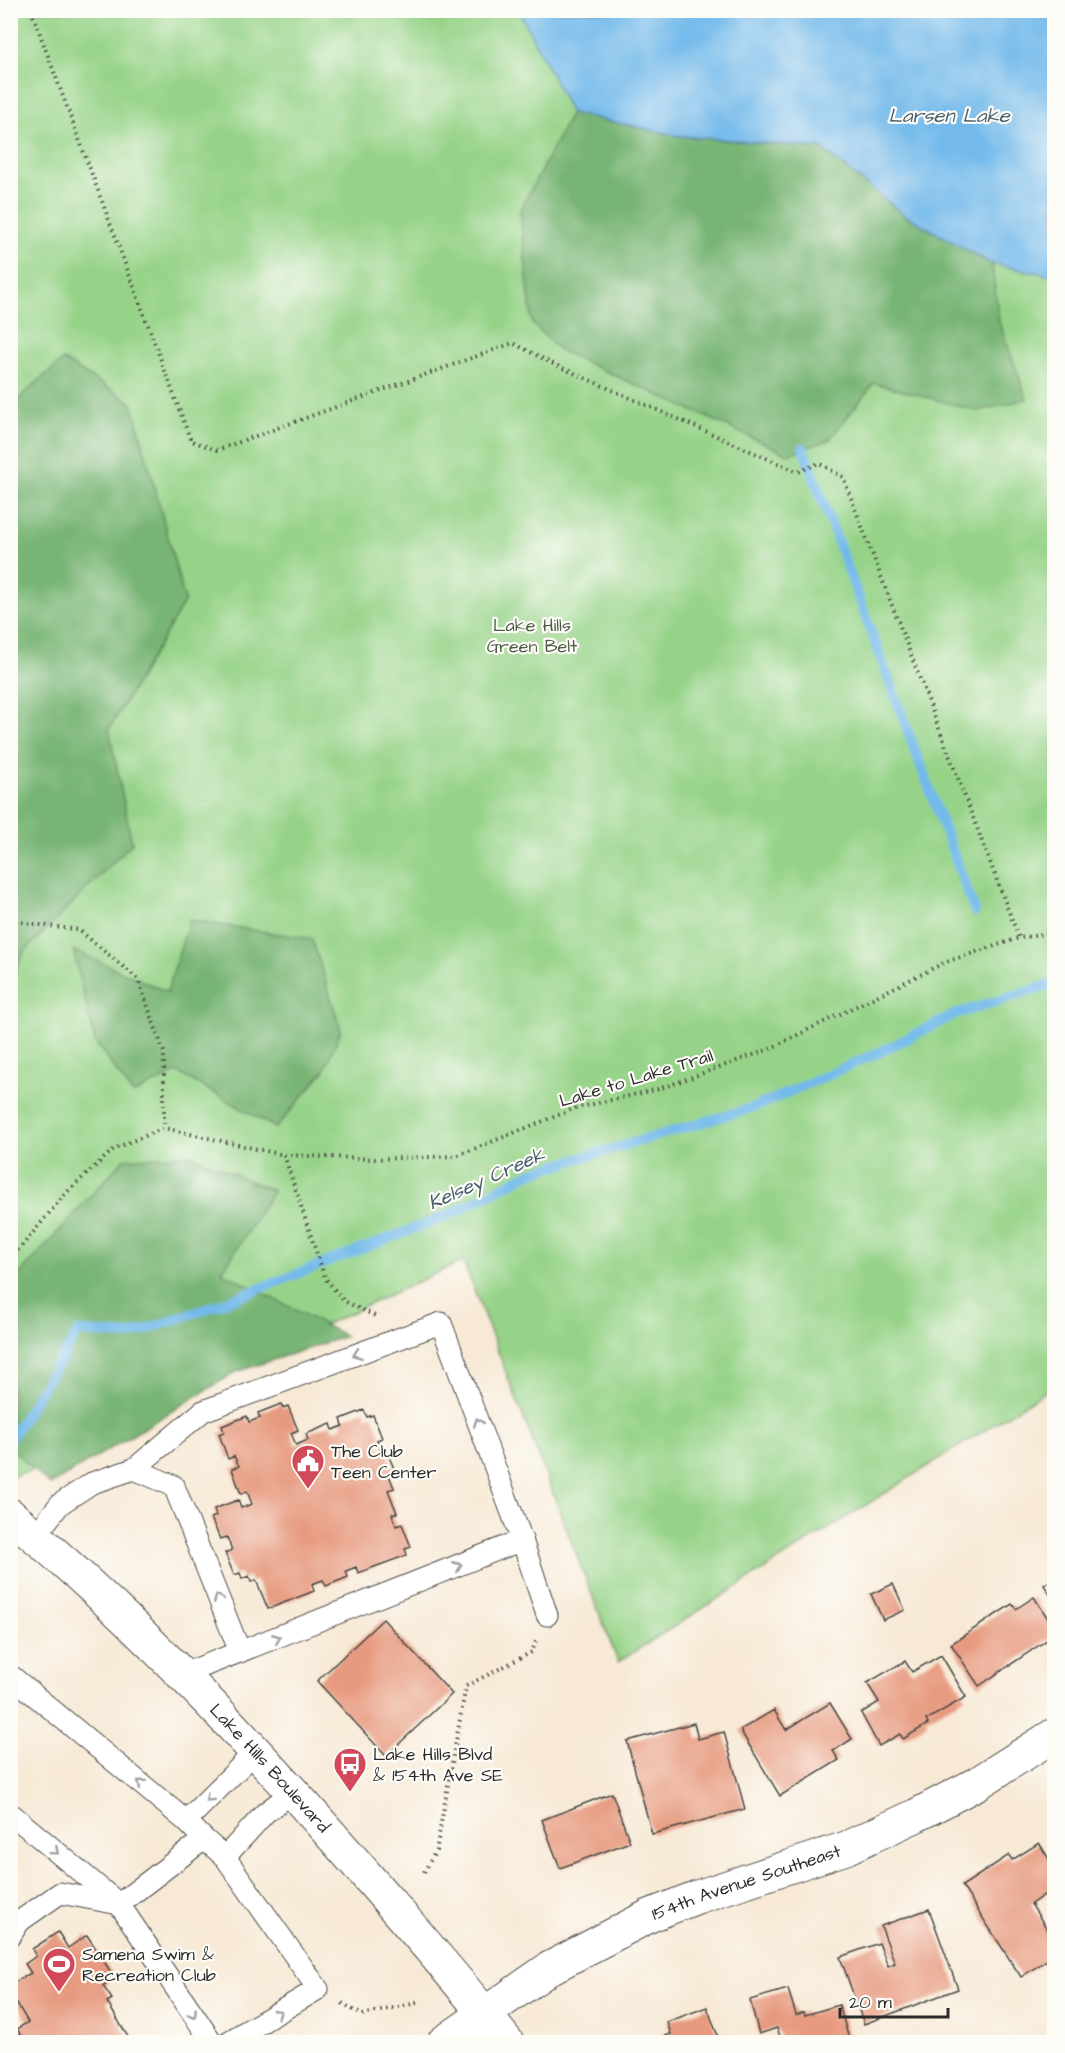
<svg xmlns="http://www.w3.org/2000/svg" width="1065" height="2053" viewBox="0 0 1065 2053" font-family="'Architects Daughter',sans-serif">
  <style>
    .green { fill: #96d388; stroke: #607f5a; stroke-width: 1.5 }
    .forest { fill: #78b574; stroke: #527050; stroke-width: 1.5 }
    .water { fill: #73baeb; stroke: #4f728b; stroke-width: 1.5 }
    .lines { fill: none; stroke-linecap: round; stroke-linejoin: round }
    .stream { stroke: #73baeb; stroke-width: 10 }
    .building { fill: #e79a7f }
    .lane-casing { stroke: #4a4844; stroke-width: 23 }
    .street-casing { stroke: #4a4844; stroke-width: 35 }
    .secondary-casing { stroke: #4a4844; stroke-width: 35 }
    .path { stroke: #4a4844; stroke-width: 4; stroke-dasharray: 1.5 4.5; stroke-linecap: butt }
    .lane { stroke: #fff; stroke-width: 21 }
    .street { stroke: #fff; stroke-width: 33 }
    .secondary { stroke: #fff; stroke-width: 33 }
    .oneway { stroke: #a0a0a0 }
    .labels { text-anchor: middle; stroke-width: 4.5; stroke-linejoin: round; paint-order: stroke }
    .park-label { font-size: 18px; fill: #4b5d47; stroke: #fdfcf7 }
    .street-label { font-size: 18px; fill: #2b2b2b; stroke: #fdfcf7 }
    .poi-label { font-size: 18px; fill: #2b2b2b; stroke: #fdfcf7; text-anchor: start }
    .water-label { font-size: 20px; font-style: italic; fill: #445d6e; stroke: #fdfcf7 }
  </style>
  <rect width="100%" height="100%" fill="#fdfcf7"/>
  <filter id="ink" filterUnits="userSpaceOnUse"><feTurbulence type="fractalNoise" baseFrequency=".0167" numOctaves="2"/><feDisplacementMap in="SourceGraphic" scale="12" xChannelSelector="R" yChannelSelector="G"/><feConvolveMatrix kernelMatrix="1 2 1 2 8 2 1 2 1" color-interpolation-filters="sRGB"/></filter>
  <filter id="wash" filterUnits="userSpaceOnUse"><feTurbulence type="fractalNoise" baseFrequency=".008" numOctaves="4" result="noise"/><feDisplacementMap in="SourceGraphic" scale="24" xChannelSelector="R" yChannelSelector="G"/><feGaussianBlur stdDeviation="1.35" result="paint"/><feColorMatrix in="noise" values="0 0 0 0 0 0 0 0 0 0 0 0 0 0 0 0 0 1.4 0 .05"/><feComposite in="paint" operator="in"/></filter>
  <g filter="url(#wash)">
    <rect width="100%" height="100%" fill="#f7e9d5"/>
    <!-- green -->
    <polygon class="green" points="11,11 1054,11 1054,1386 618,1662 463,1261 69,1443 44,1467 11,1476"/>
    <!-- forest -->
    <g class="forest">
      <polygon points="571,113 679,136 821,148 904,215 992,264 999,322 1027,399 977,411 874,383 829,440 788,454 559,350 532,323 520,211"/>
      <polygon points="63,360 132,403 185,601 109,729 132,843 24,952 11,982 11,405"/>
      <polygon points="189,920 312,939 341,1030 324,1071 276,1128 177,1072 133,1094 95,1042 73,950 167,992"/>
      <polygon points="191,1155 273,1191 222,1272 346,1336 236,1372 50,1485 11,1448 12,1283 124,1159"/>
    </g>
    <!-- water -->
    <polygon class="water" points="519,11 1054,11 1054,276 992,264 904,215 821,148 679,136 571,113"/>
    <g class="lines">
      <!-- stream -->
      <g class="stream">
        <polyline points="803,448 975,912"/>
        <polyline points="12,1436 78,1332 131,1335 217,1305 449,1215 530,1173 755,1107 882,1051 956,1014 1054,983"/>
      </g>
    </g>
    <g id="blocks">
      <!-- building -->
      <g class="building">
        <polygon points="281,1404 283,1408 288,1406 298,1430 291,1433 296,1445 308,1440 306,1434 331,1424 333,1430 343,1426 341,1419 364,1410 367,1417 373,1415 382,1438 377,1440 381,1452 386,1450 396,1473 389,1475 394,1488 388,1490 397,1513 392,1514 396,1526 402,1524 411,1547 405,1549 407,1555 358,1573 356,1567 346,1571 348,1577 326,1586 323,1580 312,1584 314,1591 268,1609 256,1580 251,1582 249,1576 242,1579 240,1573 234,1575 225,1553 232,1550 227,1537 220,1539 211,1518 216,1516 214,1509 238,1500 241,1508 252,1504 247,1491 241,1494 232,1469 239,1466 234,1456 228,1459 219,1434 224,1432 222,1426 247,1416 249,1422 260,1418 258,1413"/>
        <polygon points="1054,1578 1054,1601 1044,1585"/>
        <polygon points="893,1584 905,1610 883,1620 871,1594"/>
        <polygon points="1034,1597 1054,1628 1054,1635 979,1686 951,1644 1012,1604 1016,1609"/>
        <polygon points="383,1619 452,1694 386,1756 317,1681"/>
        <polygon points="941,1655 966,1697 926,1720 928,1724 903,1739 900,1734 879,1746 861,1713 879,1702 867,1683 905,1661 912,1672"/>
        <polygon points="830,1703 852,1739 833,1751 839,1760 780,1796 740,1730 774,1710 786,1730"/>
        <polygon points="694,1723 698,1739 724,1732 745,1809 652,1834 627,1741"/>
        <polygon points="612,1793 630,1842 560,1868 542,1820"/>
        <polygon points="1039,1843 1054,1867 1054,1888 1031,1904 1054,1940 1054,1955 1021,1977 962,1886 1009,1855 1012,1860"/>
        <polygon points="929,1909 958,1989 864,2024 840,1957 879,1943 888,1966 895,1963 881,1926"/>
        <polygon points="58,1932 68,1948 87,1935 114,1977 103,1986 112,1999 107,2002 131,2042 26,2042 17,2029 28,2022 16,2002 10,2005 10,1985 31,1973 25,1964 36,1956 32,1949"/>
        <polygon points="788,1989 796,2015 804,2012 805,2015 839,2005 850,2042 782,2042 777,2028 759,2034 750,2000"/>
        <polygon points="707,2007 720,2042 648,2042 671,2034 667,2022"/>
      </g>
    </g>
  </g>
  <g filter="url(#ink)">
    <use href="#blocks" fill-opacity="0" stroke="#4a4844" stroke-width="1.5"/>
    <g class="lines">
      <!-- lane casing -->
      <g class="lane-casing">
        <g id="lane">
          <polyline points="134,1469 174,1486 240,1652"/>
          <polyline points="35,1536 60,1504 92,1483 134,1469 203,1411 441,1323 522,1540 181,1675"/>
          <polyline points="522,1540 547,1615"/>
          <polyline points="10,1675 186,1821 204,1839 119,1904 60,1893 20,1921 10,1936"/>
          <polyline points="10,1813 119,1904 212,2042"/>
          <polyline points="186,1821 257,1750"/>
          <polyline points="204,1839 225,1857 318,1989 228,2042"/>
          <polyline points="225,1857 265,1813 294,1791"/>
        </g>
      </g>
      <!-- street casing -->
      <g class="street-casing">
        <g id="street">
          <path id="s1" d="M444,2042L550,1968L649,1916L697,1897L846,1848L917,1815L978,1783L1054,1735"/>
        </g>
      </g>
      <!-- secondary casing -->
      <g class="secondary-casing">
        <g id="secondary">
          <path id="s2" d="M10,1515C138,1622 252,1744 361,1869C410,1926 461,1983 507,2042"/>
        </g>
      </g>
      <!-- path -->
      <g class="path">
        <polyline points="31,10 191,441 217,450 513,343 551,363 798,472 819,463 843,477 1019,938"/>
        <polyline points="10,921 79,930 138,979 164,1052 164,1128"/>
        <polyline points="284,1155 325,1278 344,1301 375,1316"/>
        <polyline points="10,1260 66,1193 115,1148 164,1128 284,1155 376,1159 456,1156 576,1108 659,1089 767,1050 946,962 1019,938 1054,933"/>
        <polyline points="424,1872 436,1851 466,1686 532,1652 536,1641"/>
        <polyline points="342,2003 362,2015 421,2002"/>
      </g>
      <!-- lane -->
      <use href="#lane" class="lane"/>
      <!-- street -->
      <use href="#street" class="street"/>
      <!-- secondary -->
      <use href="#secondary" class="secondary"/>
    </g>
    <!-- one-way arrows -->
    <defs><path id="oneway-chevron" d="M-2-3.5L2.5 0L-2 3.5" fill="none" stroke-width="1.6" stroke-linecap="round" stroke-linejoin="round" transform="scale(1.5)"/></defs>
    <g class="oneway">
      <use href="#oneway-chevron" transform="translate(357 1354) rotate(160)"/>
      <use href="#oneway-chevron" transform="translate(478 1422) rotate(-110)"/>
      <use href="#oneway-chevron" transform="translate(458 1566) rotate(-22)"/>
      <use href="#oneway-chevron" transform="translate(218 1598) rotate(-112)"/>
      <use href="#oneway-chevron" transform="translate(277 1638) rotate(-22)"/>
      <use href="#oneway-chevron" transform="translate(141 1783) rotate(-140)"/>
      <use href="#oneway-chevron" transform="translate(209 1798) rotate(136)"/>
      <use href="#oneway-chevron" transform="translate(55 1851) rotate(40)"/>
      <use href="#oneway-chevron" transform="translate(278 2013) rotate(-31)"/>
      <use href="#oneway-chevron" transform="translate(193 2014) rotate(56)"/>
    </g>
  </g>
  <!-- icons -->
  <defs>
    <g id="civic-pin" transform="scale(1.725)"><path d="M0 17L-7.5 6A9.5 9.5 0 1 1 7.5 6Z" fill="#d1495b" stroke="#fdfcf7"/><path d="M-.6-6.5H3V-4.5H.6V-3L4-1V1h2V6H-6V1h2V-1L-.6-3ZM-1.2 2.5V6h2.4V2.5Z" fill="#fff"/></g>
    <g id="bus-pin" transform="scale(1.725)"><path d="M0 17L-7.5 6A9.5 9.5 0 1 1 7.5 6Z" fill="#d1495b" stroke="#fdfcf7"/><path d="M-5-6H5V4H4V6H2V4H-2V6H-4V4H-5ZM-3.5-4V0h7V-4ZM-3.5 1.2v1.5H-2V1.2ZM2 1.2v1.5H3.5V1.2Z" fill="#fff"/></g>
    <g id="stadium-pin" transform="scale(1.725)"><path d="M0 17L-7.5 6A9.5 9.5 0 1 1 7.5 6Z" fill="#d1495b" stroke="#fdfcf7"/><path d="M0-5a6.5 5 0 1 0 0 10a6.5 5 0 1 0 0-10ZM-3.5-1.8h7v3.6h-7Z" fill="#fff"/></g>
  </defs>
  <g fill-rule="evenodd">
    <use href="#civic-pin" x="308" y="1461"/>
    <use href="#bus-pin" x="350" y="1764"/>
    <use href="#stadium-pin" x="59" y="1964"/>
  </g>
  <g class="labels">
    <!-- park labels -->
    <g class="park-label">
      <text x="532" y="631">Lake Hills<tspan x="532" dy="21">Green Belt</tspan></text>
    </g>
    <!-- street labels -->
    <g class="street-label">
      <text transform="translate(636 1078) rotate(-17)" y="6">Lake to Lake Trail</text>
      <text dy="6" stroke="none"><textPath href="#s2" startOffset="363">Lake Hills Boulevard</textPath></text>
      <text dy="6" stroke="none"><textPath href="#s1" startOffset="344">154th Avenue Southeast</textPath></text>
    </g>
    <!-- poi labels -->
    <g class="poi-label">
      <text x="331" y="1457">The Club<tspan x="331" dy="21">Teen Center</tspan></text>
      <text x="373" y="1760">Lake Hills Blvd<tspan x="373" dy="21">&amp; 154th Ave SE</tspan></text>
      <text x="82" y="1960">Samena Swim &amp;<tspan x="82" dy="21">Recreation Club</tspan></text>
    </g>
    <!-- water labels -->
    <g class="water-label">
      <text x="949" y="122">Larsen Lake</text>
      <text transform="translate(486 1178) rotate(-24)" y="7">Kelsey Creek</text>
    </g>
  </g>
  <!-- margin -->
  <rect width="1065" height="2053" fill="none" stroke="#fdfcf7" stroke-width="36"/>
  <!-- scale -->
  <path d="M840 2008v9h108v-9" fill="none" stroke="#2b2b2b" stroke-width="3"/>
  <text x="849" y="2008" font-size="18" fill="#2b2b2b" stroke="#fdfcf7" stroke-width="4.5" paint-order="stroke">20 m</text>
</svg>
